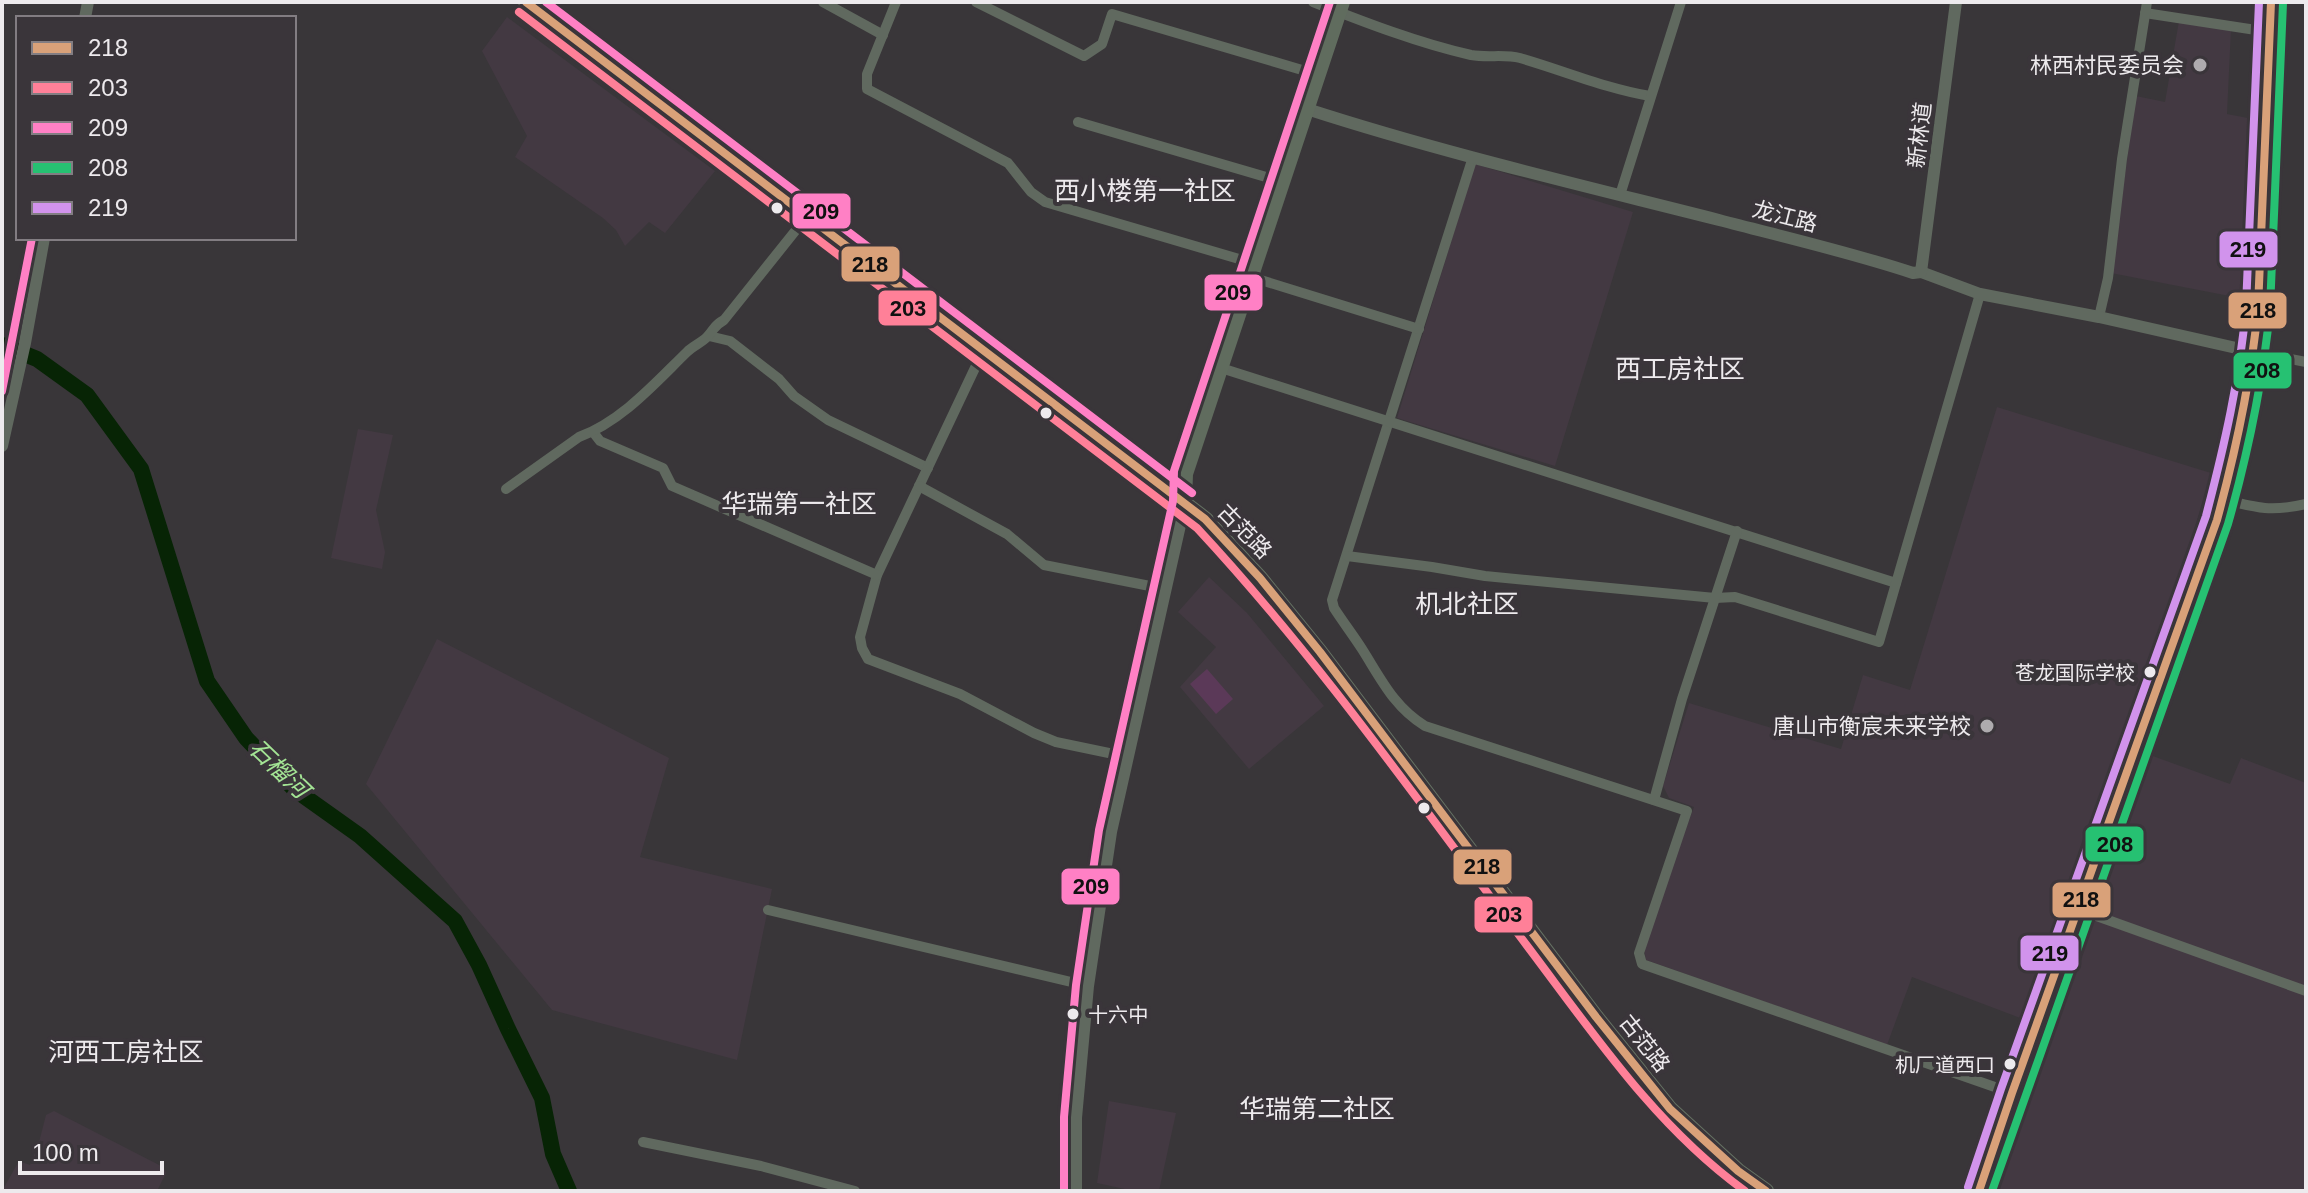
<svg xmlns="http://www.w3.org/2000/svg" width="2308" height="1193" viewBox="0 0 2308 1193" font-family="Arial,'Noto Sans SC',sans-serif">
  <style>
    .built { fill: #433942 }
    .green { fill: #5b3958 }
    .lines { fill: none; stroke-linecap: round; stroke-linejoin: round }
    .river { stroke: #072405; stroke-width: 16 }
    .minor { stroke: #60695f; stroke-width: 10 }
    .tertiary { stroke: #60695f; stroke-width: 12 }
    .secondary { stroke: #606c5e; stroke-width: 14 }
    .primary { stroke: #667363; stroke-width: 16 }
    .bus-1-casing { stroke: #3a353a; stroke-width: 14 }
    .bus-2-casing { stroke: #3a353a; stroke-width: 14 }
    .bus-3-casing { stroke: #3a353a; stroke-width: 14 }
    .bus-4-casing { stroke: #3a353a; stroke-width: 14 }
    .bus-5-casing { stroke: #3a353a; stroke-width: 14 }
    .bus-1 { stroke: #d9a179; stroke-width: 8 }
    .bus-2 { stroke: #ff8098; stroke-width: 8 }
    .bus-3 { stroke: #ff80c5; stroke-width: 8 }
    .bus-4 { stroke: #26c172; stroke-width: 8 }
    .bus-5 { stroke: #d193ec; stroke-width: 8 }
    .poi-dot { fill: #aeabae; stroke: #3a353a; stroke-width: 3 }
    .bus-dot { fill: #edeaed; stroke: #3a353a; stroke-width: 3 }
    .labels { text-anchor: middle; stroke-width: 8; stroke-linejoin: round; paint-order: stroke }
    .bus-label { font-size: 20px; fill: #edeaed; stroke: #3a353a; text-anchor: end }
    .poi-label { font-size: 22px; fill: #edeaed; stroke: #3a353a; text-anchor: end }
    .street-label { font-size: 22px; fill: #edeaed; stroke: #3a353a }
    .water-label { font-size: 24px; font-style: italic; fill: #a4e595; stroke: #3a353a }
    .quarter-label { font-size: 26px; fill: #edeaed; stroke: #3a353a }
    .line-badge { stroke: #3a353a; stroke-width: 3 }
    .pale-badge-label { font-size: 22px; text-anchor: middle; font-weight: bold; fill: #111 }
  </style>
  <rect width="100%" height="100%" fill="#393639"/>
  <!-- built -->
  <g class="built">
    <polygon points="507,17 715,171 665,233 649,222 625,246 616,230 603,218 515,157 527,136 482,51"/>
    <polygon points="2179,21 2231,29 2227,114 2253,119 2245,299 2111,273 2136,96 2165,102"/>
    <polygon points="1475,164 1633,212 1555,466 1397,418"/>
    <polygon points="1997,407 2211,473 2189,547 2023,1019 1912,977 1887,1045 1646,960 1643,944 1694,807 1669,798 1663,786 1689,703 1841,749 1863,675 1910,690"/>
    <polygon points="358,429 393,435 376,510 385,552 382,569 331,558"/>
    <polygon points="1209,577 1247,613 1324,706 1249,769 1180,687 1216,647 1178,612"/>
    <polygon points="437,639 669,758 640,857 772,889 737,1060 552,1010 366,784"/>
    <polygon points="2150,755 2230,784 2241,758 2306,783 2306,1191 1993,1191"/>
    <polygon points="1109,1101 1176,1113 1159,1191 1134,1191 1097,1183"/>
    <polygon points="54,1111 163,1167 166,1173 157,1191 2,1191 19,1161 30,1165 38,1146 46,1115"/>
  </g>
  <!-- green -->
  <polygon class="green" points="1207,669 1233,699 1216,714 1190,684"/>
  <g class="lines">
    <!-- river -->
    <polyline class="river" points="2,345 37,359 87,395 141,469 207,681 246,738 294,789 360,836 455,921 479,965 508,1029 542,1098 553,1154 569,1191"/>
    <!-- minor -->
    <g class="minor">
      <polyline points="823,2 883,35"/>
      <polyline points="896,2 867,74 867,89 1008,163 1031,192 1045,202 1256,264"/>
      <polyline points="976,2 1084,56 1102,44 1112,14 1319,75"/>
      <path d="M1313,2C1364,22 1418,43 1471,55C1488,58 1504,54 1520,58C1565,71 1604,88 1650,96"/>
      <polyline points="2145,13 2269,32"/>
      <polyline points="1078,122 1283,182"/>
      <path d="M1473,157L1332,600L1334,608C1343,622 1353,635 1362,649C1381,679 1394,707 1425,726L1687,811L1639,953L1642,964L2012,1093"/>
      <polyline points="1620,195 1681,2"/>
      <polyline points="1251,277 1419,329"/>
      <polyline points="2099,317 2108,278 2122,159 2147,2"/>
      <polyline points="709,336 730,341 779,379 794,396 828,420 928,468"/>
      <polyline points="983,351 877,575 860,637 862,648 868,659 960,694 1034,733 1056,742 1128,757"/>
      <polyline points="2254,352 2306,362"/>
      <polyline points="1221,368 1896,583"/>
      <polyline points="593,432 600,441 663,468 672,486 877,575"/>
      <polyline points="919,486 1007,534 1044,565 1165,589"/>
      <path d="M506,489L579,437C622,421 655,383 687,352C693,346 701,343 707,337C715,329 713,326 724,320L808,215"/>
      <path d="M2222,499C2257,508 2270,512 2306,504"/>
      <polyline points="1347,556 1432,567 1485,576 1715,598 1735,597 1879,642 1980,294"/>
      <polyline points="1654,800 1682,699 1737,531"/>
      <polyline points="2077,909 2306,991"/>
      <polyline points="768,910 1088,986"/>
      <polyline points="643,1142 761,1166 855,1191"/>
    </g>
    <!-- tertiary -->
    <g class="tertiary">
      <polyline points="85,18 88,2"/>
      <path d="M1307,109C1443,153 1581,185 1719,220C1784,237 1850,252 1913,273L1921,272L1980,294L2099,317L2254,352"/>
      <polyline points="1921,272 1956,2"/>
      <polyline points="2,446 25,343 44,238"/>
      <polyline points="1076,1191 1076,1118 1088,986 1111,832 1185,503"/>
      <polyline points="1979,1191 2012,1093 2217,520 2236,449 2254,352 2258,308 2271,2"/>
    </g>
    <!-- secondary -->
    <polyline class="secondary" points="1185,503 1186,474 1343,2"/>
    <!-- primary -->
    <polyline class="primary" points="526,2 1205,519 1260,578 1320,652 1596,1017 1670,1109 1738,1171 1766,1191"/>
    <!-- bus-1 casing -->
    <g class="bus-1-casing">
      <g id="bus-1">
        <polyline points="526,2 1205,519 1260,578 1320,652 1596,1017 1670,1109 1738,1171 1766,1191"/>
        <path d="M1979,1191L2012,1093L2217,520C2236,450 2251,380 2258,308L2271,2"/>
      </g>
    </g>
    <!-- bus-2 casing -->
    <g class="bus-2-casing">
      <path id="bus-2" d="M519,12L1197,528C1318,658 1421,805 1528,947C1593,1033 1656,1127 1745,1191"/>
    </g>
    <!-- bus-3 casing -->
    <g class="bus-3-casing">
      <g id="bus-3">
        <polyline points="546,2 1192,493"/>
        <polyline points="2,391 32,238"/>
        <polyline points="1064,1191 1064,1117 1076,985 1099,830 1173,501 1174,471 1330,2"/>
      </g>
    </g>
    <!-- bus-4 casing -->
    <g class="bus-4-casing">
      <path id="bus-4" d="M1992,1191L2228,524C2248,453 2263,382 2270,309L2283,3"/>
    </g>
    <!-- bus-5 casing -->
    <g class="bus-5-casing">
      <path id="bus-5" d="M1968,1187L2001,1089L2206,516C2224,447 2240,378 2246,307L2259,2"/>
    </g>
    <!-- bus-1 -->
    <use href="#bus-1" class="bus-1"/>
    <!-- bus-2 -->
    <use href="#bus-2" class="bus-2"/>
    <!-- bus-3 -->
    <use href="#bus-3" class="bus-3"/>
    <!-- bus-4 -->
    <use href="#bus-4" class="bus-4"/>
    <!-- bus-5 -->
    <use href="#bus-5" class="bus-5"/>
  </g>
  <!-- markers -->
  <g class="poi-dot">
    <circle cx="2200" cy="65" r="8"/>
    <circle cx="1987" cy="726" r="8"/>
  </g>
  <g class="bus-dot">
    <circle cx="777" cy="208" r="7"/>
    <circle cx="1046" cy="413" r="7"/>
    <circle cx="2150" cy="672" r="7"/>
    <circle cx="1424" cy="808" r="7"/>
    <circle cx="1073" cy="1014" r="7"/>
    <circle cx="2010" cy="1064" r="7"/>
  </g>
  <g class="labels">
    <!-- bus labels -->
    <g class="bus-label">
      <text x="2135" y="680">苍龙国际学校</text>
      <text x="1088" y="1022" text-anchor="start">十六中</text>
      <text x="1995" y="1072">机厂道西口</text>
    </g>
    <!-- poi labels -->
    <g class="poi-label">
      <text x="2184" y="73">林西村民委员会</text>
      <text x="1971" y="734">唐山市衡宸未来学校</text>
    </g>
    <!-- street labels -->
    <g class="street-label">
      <text transform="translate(1919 135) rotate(-83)" y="8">新林道</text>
      <text transform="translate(1785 216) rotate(14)" y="8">龙江路</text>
      <text transform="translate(1245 531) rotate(46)" y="8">古范路</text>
      <text transform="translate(1645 1043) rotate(52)" y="8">古范路</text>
    </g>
    <!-- water labels -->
    <g class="water-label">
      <text transform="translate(279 769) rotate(44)" y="8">石榴河</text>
    </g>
    <!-- quarter labels -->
    <g class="quarter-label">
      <text x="1145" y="200">西小楼第一社区</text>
      <text x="1680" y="378">西工房社区</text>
      <text x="799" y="513">华瑞第一社区</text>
      <text x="1467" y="613">机北社区</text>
      <text x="126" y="1061">河西工房社区</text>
      <text x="1317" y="1118">华瑞第二社区</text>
    </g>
  </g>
  <g class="line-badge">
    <rect x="791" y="192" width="61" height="38" rx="8" fill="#ff80c5"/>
    <rect x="2218" y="230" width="61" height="39" rx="8" fill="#d193ec"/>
    <rect x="840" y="245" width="61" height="38" rx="8" fill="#d9a179"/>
    <rect x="1203" y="273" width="61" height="39" rx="8" fill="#ff80c5"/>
    <rect x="877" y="289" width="61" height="38" rx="8" fill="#ff8098"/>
    <rect x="2227" y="291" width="61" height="39" rx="8" fill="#d9a179"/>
    <rect x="2232" y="351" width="61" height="39" rx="8" fill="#26c172"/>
    <rect x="2084" y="825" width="61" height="38" rx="8" fill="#26c172"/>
    <rect x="1452" y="848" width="61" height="38" rx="8" fill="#d9a179"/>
    <rect x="1060" y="867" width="61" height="39" rx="8" fill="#ff80c5"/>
    <rect x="2051" y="881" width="61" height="38" rx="8" fill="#d9a179"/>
    <rect x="1473" y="895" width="61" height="39" rx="8" fill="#ff8098"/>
    <rect x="2019" y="934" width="61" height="38" rx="8" fill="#d193ec"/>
  </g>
  <g class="pale-badge-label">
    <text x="821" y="219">209</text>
    <text x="2248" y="257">219</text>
    <text x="870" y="272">218</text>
    <text x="1233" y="300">209</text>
    <text x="908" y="316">203</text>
    <text x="2258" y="318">218</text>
    <text x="2262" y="378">208</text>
    <text x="2115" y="852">208</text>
    <text x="1482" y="874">218</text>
    <text x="1091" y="894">209</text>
    <text x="2081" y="907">218</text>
    <text x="1504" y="922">203</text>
    <text x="2050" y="961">219</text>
  </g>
  <!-- border -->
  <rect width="2308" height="1193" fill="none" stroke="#edeaed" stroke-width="8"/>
  <!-- legend -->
  <rect x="16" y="16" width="280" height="224" fill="#3a353a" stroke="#827d82" stroke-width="2"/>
  <rect x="32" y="42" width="40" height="12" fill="#d9a179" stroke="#827d82" stroke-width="2"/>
  <text x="88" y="56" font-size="24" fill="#edeaed">218</text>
  <rect x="32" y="82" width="40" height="12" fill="#ff8098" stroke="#827d82" stroke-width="2"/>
  <text x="88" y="96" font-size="24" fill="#edeaed">203</text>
  <rect x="32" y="122" width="40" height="12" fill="#ff80c5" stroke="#827d82" stroke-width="2"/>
  <text x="88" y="136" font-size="24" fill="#edeaed">209</text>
  <rect x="32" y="162" width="40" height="12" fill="#26c172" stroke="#827d82" stroke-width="2"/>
  <text x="88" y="176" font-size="24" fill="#edeaed">208</text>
  <rect x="32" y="202" width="40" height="12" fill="#d193ec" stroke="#827d82" stroke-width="2"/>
  <text x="88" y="216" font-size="24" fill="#edeaed">219</text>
  <!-- scale -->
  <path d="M20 1161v12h142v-12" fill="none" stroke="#edeaed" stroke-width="4"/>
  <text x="32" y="1161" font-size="24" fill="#edeaed" stroke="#3a353a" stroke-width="6" paint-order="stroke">100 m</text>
</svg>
